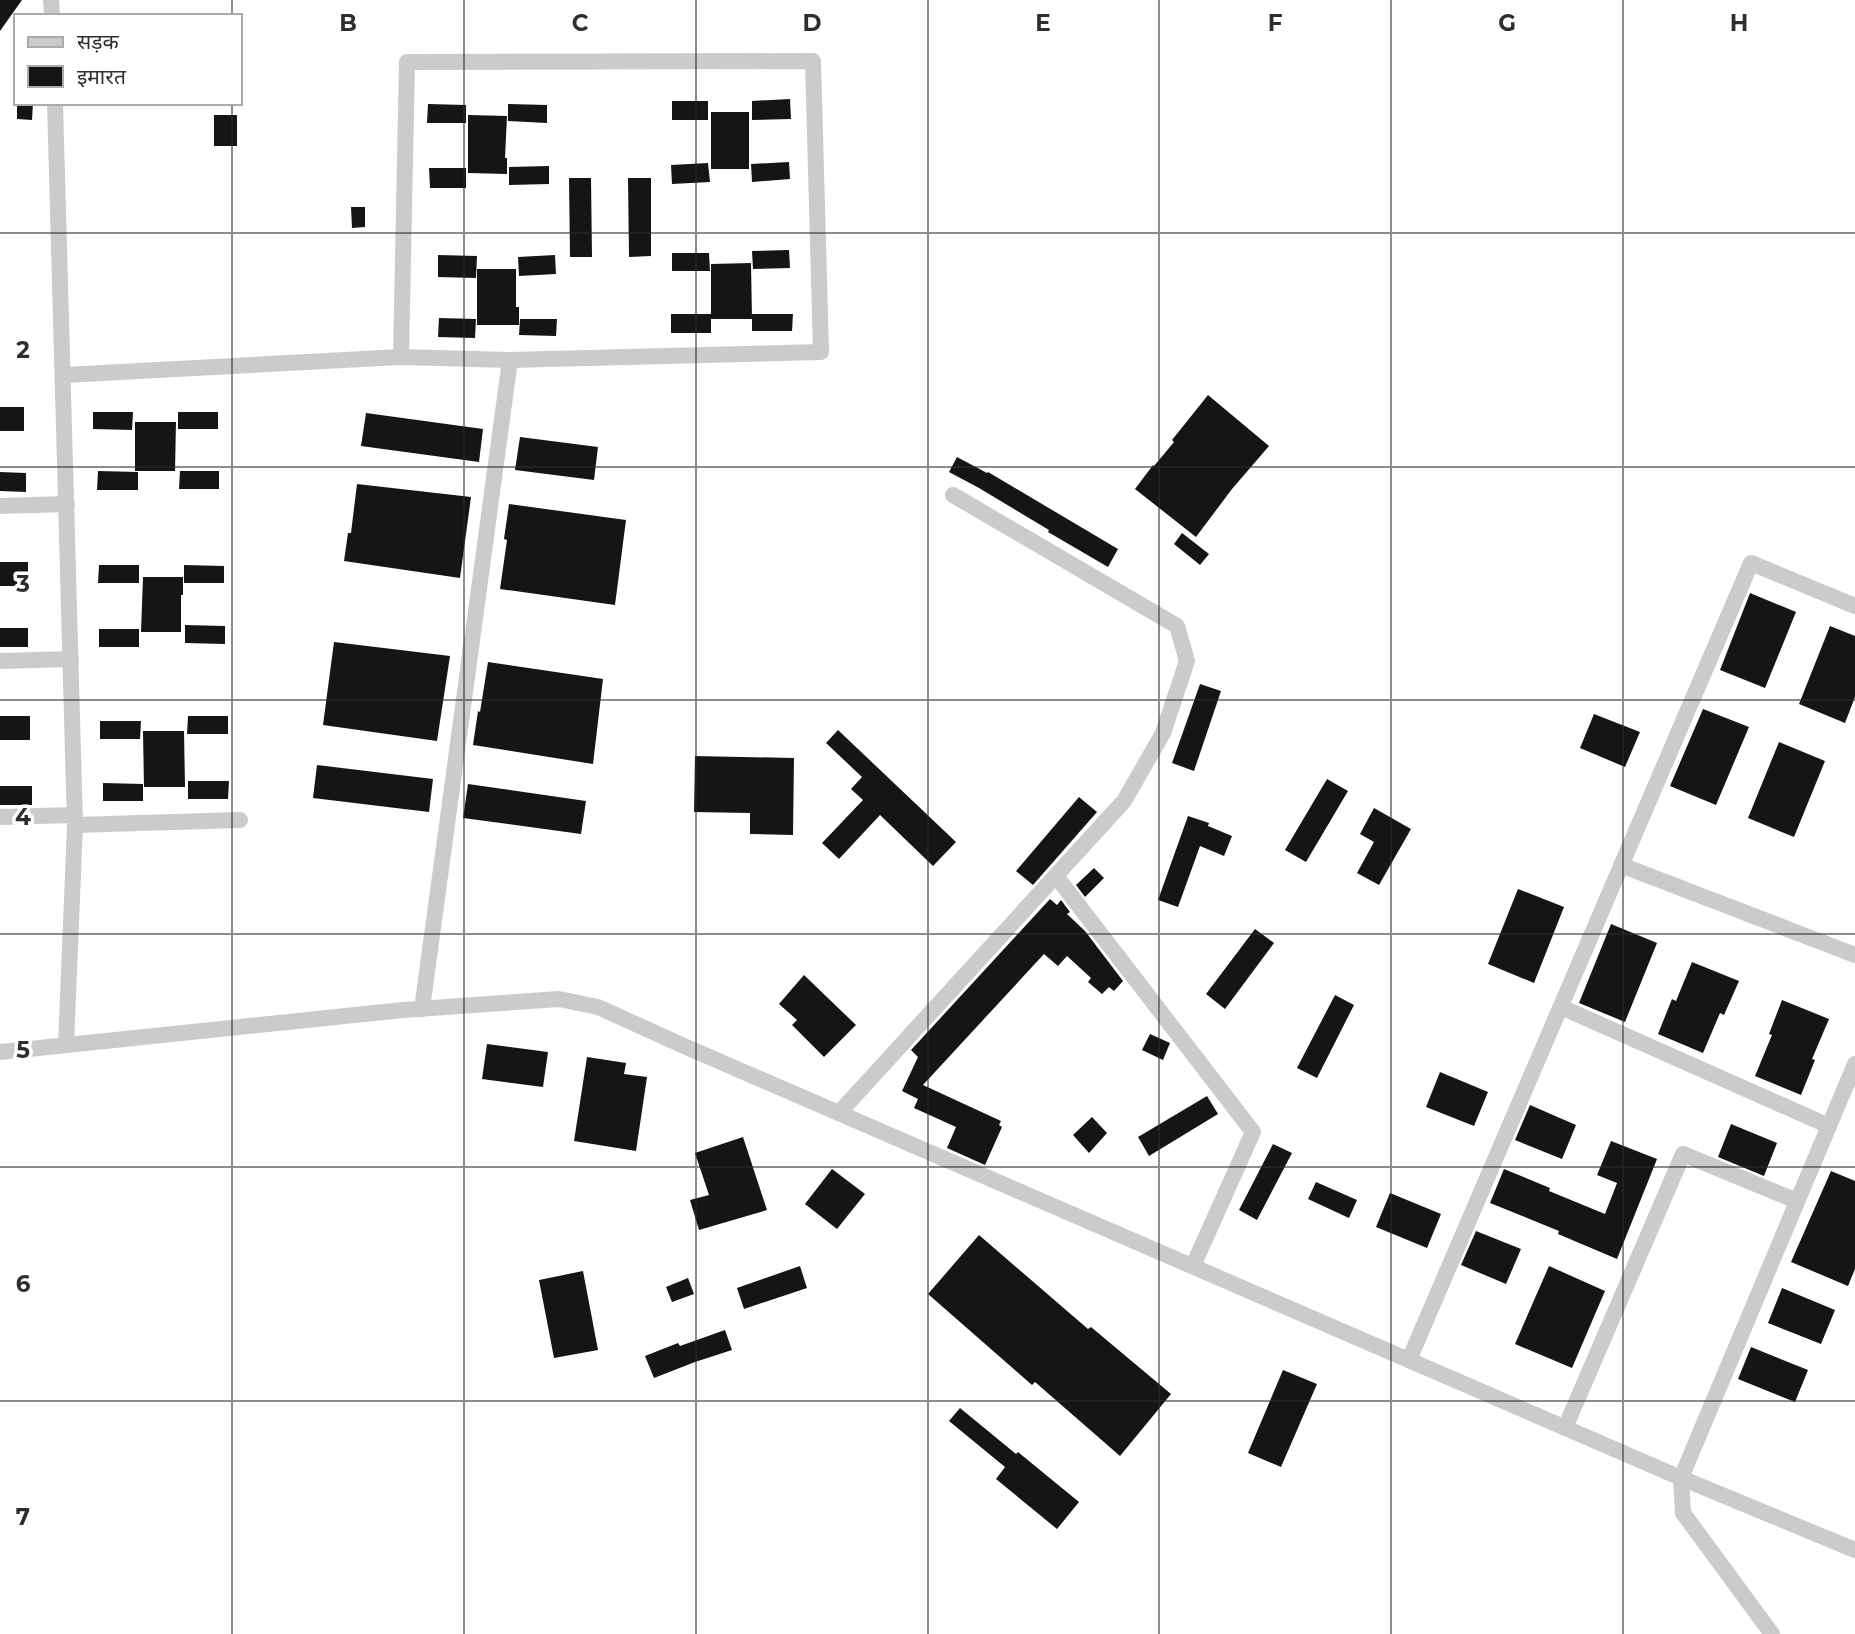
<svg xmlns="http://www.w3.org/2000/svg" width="1855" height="1634" viewBox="0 0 1855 1634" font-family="Montserrat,'Noto Sans Devanagari',sans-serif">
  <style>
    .building { fill: #151515 }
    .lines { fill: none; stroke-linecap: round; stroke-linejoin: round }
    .street { stroke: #cbcbcb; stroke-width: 16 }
    .grid { fill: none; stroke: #2e2e2e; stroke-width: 2; stroke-opacity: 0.55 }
    .grid-label { font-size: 23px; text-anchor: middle; font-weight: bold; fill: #2e2e2e; stroke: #fff; stroke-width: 7; stroke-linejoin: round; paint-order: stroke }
  </style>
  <rect width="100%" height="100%" fill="#fff"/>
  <!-- building -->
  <g class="building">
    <polygon points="0,0 22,0 0,31"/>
    <polygon points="790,99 791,119 752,120 752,101"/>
    <rect x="672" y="101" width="36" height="19"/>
    <polygon points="17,103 33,103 32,120 17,119"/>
    <polygon points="428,104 466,105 466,123 427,123"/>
    <polygon points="508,104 547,105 547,123 508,121"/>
    <rect x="711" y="112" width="38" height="57"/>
    <rect x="214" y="115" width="23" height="31"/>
    <polygon points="468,115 507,116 505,158 507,158 507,174 468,173"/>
    <polygon points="789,162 790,179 752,182 751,164"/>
    <polygon points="708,163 710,182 672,184 671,165"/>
    <polygon points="549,166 549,184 509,185 509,167"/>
    <polygon points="429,168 466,168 466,188 430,188"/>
    <polygon points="569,178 591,178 592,257 570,257"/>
    <polygon points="628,178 651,178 651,256 629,257"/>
    <polygon points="351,207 365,207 365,227 352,228"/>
    <polygon points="789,250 790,268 753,269 752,251"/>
    <polygon points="672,253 709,253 710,271 672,271"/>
    <polygon points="438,255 477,256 476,278 438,277"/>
    <polygon points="555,255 556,274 519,276 518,257"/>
    <polygon points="751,263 752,319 711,319 711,264"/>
    <polygon points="477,269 516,269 516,307 519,307 519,325 477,325"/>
    <rect x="671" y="314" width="40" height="19"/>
    <polygon points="752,314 793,314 792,331 752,331"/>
    <polygon points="439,318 476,319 475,338 438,337"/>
    <polygon points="520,319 557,319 556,336 519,335"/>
    <polygon points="1208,395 1269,446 1232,489 1196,537 1135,489 1153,465 1154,466 1174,442 1172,440"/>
    <rect x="0" y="407" width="24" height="24"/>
    <polygon points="93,412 133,412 132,430 93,429"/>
    <rect x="178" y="412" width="40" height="17"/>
    <polygon points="366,413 483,429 479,462 361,446"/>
    <polygon points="135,422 176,422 175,471 135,471"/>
    <polygon points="520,437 598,447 594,480 515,470"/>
    <polygon points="957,457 987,473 988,472 1118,549 1108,567 1048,532 1049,530 979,488 949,472"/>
    <polygon points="98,471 138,472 138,490 97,490"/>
    <polygon points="180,471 219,471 219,489 179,489"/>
    <polygon points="0,472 26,473 26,492 0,491"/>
    <polygon points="357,484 471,497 460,578 344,561 348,533 351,533"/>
    <polygon points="509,504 626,520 615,605 500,589 507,540 504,539"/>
    <polygon points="1182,533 1209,554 1200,565 1174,544"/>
    <rect x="0" y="562" width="28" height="24"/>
    <polygon points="99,565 139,565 139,583 98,583"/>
    <polygon points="184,565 224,566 224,583 184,583"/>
    <polygon points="143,577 183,577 183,595 181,595 181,632 141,632"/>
    <polygon points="1750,593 1796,612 1765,688 1720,670"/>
    <polygon points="185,625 225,626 225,644 185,643"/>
    <polygon points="1830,626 1855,636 1855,697 1845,723 1799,704"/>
    <rect x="0" y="628" width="28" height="19"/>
    <rect x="99" y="629" width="40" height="18"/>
    <polygon points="334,642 450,656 437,741 323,725"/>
    <polygon points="488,662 603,679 593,764 473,745 478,711 480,712"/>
    <polygon points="1200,684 1221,691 1194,771 1172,763"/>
    <polygon points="1703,709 1749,727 1716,805 1670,786"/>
    <polygon points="1594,714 1640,732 1625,767 1580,748"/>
    <rect x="0" y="716" width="30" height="24"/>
    <polygon points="188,716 228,716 228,734 187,734"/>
    <polygon points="100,721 141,721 140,739 100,739"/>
    <polygon points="838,730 956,842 933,866 880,815 839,859 822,843 863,800 851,789 862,777 826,743"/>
    <polygon points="143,731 184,731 185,787 144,787"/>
    <polygon points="1779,742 1825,761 1794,837 1748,818"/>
    <polygon points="695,756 794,758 793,835 750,834 750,813 694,812"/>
    <polygon points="317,765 433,779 429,812 313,798"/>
    <polygon points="1327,779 1348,791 1306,862 1285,850"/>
    <polygon points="188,781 229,781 228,799 188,799"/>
    <polygon points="103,783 143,784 143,801 103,801"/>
    <polygon points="468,784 586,801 581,834 463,818"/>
    <rect x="0" y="786" width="32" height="19"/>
    <polygon points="1079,797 1097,812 1033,885 1016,871"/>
    <polygon points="1374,808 1411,829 1379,885 1357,873 1374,842 1360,834"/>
    <polygon points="1188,816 1209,823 1208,826 1232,836 1224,856 1200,846 1178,907 1158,900"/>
    <polygon points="1094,868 1104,878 1085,897 1076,885"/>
    <polygon points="1518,889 1564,907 1534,983 1488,964"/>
    <polygon points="1050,899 1057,905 1061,900 1070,912 1067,914 1085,931 1123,981 1114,991 1109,987 1102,994 1088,982 1091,978 1067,956 1058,966 1044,954 923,1085 1001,1121 999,1125 1002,1127 985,1165 947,1148 956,1127 914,1108 918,1099 902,1091 918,1057 911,1050"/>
    <polygon points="1611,924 1657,943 1625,1022 1579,1003"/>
    <polygon points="1255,929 1274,943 1225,1009 1206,994"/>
    <polygon points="1692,962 1739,981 1724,1015 1720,1013 1703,1053 1658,1034 1672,999 1676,1001"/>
    <polygon points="804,975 856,1025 824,1057 792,1025 797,1020 779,1004"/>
    <polygon points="1335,995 1354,1005 1317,1078 1297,1068"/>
    <polygon points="1782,1000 1829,1019 1812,1059 1815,1060 1801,1095 1755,1076 1772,1035 1769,1034"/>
    <polygon points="1150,1034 1170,1043 1163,1060 1142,1050"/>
    <polygon points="487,1044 548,1052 543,1087 482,1079"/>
    <polygon points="587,1057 626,1063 624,1074 647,1077 636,1151 574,1141"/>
    <polygon points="1440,1072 1488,1092 1474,1126 1426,1107"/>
    <polygon points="1207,1096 1218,1114 1149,1156 1138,1137"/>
    <polygon points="1530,1105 1576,1125 1562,1159 1515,1140"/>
    <polygon points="1092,1117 1107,1133 1089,1153 1073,1135"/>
    <polygon points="1731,1124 1777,1143 1764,1176 1718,1157"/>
    <polygon points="743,1137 767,1210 699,1230 690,1200 709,1195 695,1153"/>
    <polygon points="1611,1141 1657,1159 1617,1259 1558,1234 1559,1231 1490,1203 1504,1169 1550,1188 1549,1191 1605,1214 1617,1183 1597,1175"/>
    <polygon points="1273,1144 1292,1153 1257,1220 1239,1210"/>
    <polygon points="832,1169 865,1194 837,1229 805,1204"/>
    <polygon points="1831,1171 1855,1181 1855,1269 1848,1286 1791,1262"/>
    <polygon points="1316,1182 1357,1200 1349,1218 1308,1199"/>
    <polygon points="1390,1193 1441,1214 1427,1248 1376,1227"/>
    <polygon points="1476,1231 1521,1249 1506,1284 1461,1265"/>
    <polygon points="979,1235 1088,1329 1091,1327 1171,1394 1120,1456 1035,1382 1032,1385 928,1294"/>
    <polygon points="800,1266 807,1288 744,1309 737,1288"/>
    <polygon points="1549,1266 1605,1291 1572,1368 1515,1344"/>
    <polygon points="583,1271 598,1350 554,1358 539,1280"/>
    <polygon points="688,1278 694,1294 672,1302 666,1287"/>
    <polygon points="1782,1288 1835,1310 1821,1344 1768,1323"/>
    <polygon points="725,1330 732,1350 695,1362 654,1378 645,1356 678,1343 680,1346"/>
    <polygon points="1751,1347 1808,1370 1795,1402 1738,1379"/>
    <polygon points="1283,1370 1317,1384 1281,1467 1248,1453"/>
    <polygon points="960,1408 1016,1454 1018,1452 1079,1502 1057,1529 996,1479 1005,1467 949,1421"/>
  </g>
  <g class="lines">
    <!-- street -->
    <g class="street">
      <polyline points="51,0 52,16"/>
      <polyline points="55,103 75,825 66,1045"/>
      <polyline points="64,375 401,357 510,360 821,352 813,61 407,62 401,357"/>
      <polyline points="0,506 67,504"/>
      <polyline points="0,661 71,659"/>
      <polyline points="0,817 75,815"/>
      <polyline points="75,825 240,820"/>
      <polyline points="1621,865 1855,955"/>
      <polyline points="1056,876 1253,1132 1193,1266"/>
      <polyline points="1561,1007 1829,1126"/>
      <polyline points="422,1009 510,360"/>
      <polyline points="0,1052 403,1010 559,999 598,1007 684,1046 1681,1478 1855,1550"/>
      <polyline points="839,1113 1124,801 1163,733 1187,661 1177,626 953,495"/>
      <polyline points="1409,1360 1751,563 1855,606"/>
      <polyline points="1565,1428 1683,1154 1797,1201"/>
      <polyline points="1772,1634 1683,1513 1681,1478 1855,1064"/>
    </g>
  </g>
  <!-- grid -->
  <path class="grid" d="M232,0V16M464,0V1634M696,0V1634M928,0V1634M1159,0V1634M1391,0V1634M1623,0V1634M232,103V1634M0,233H1855M0,467H1855M0,700H1855M0,934H1855M0,1167H1855M0,1401H1855"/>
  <g class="grid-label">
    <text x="348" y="31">B</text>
    <text x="580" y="31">C</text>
    <text x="812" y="31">D</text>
    <text x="1043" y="31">E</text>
    <text x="1275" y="31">F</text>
    <text x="1507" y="31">G</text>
    <text x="1739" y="31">H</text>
    <text x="23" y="358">2</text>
    <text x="23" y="592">3</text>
    <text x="23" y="825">4</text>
    <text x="23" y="1058">5</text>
    <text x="23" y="1292">6</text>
    <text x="23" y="1525">7</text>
  </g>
  <!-- legend -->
  <rect x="14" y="14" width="228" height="91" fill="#ffffff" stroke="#ababab" stroke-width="2"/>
  <rect x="28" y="37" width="35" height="10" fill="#cbcbcb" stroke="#ababab" stroke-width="2"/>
  <text x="77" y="49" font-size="21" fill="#2e2e2e">सड़क</text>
  <rect x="28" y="66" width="35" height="21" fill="#151515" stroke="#ababab" stroke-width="2"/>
  <text x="77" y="84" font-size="21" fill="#2e2e2e">इमारत</text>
</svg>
